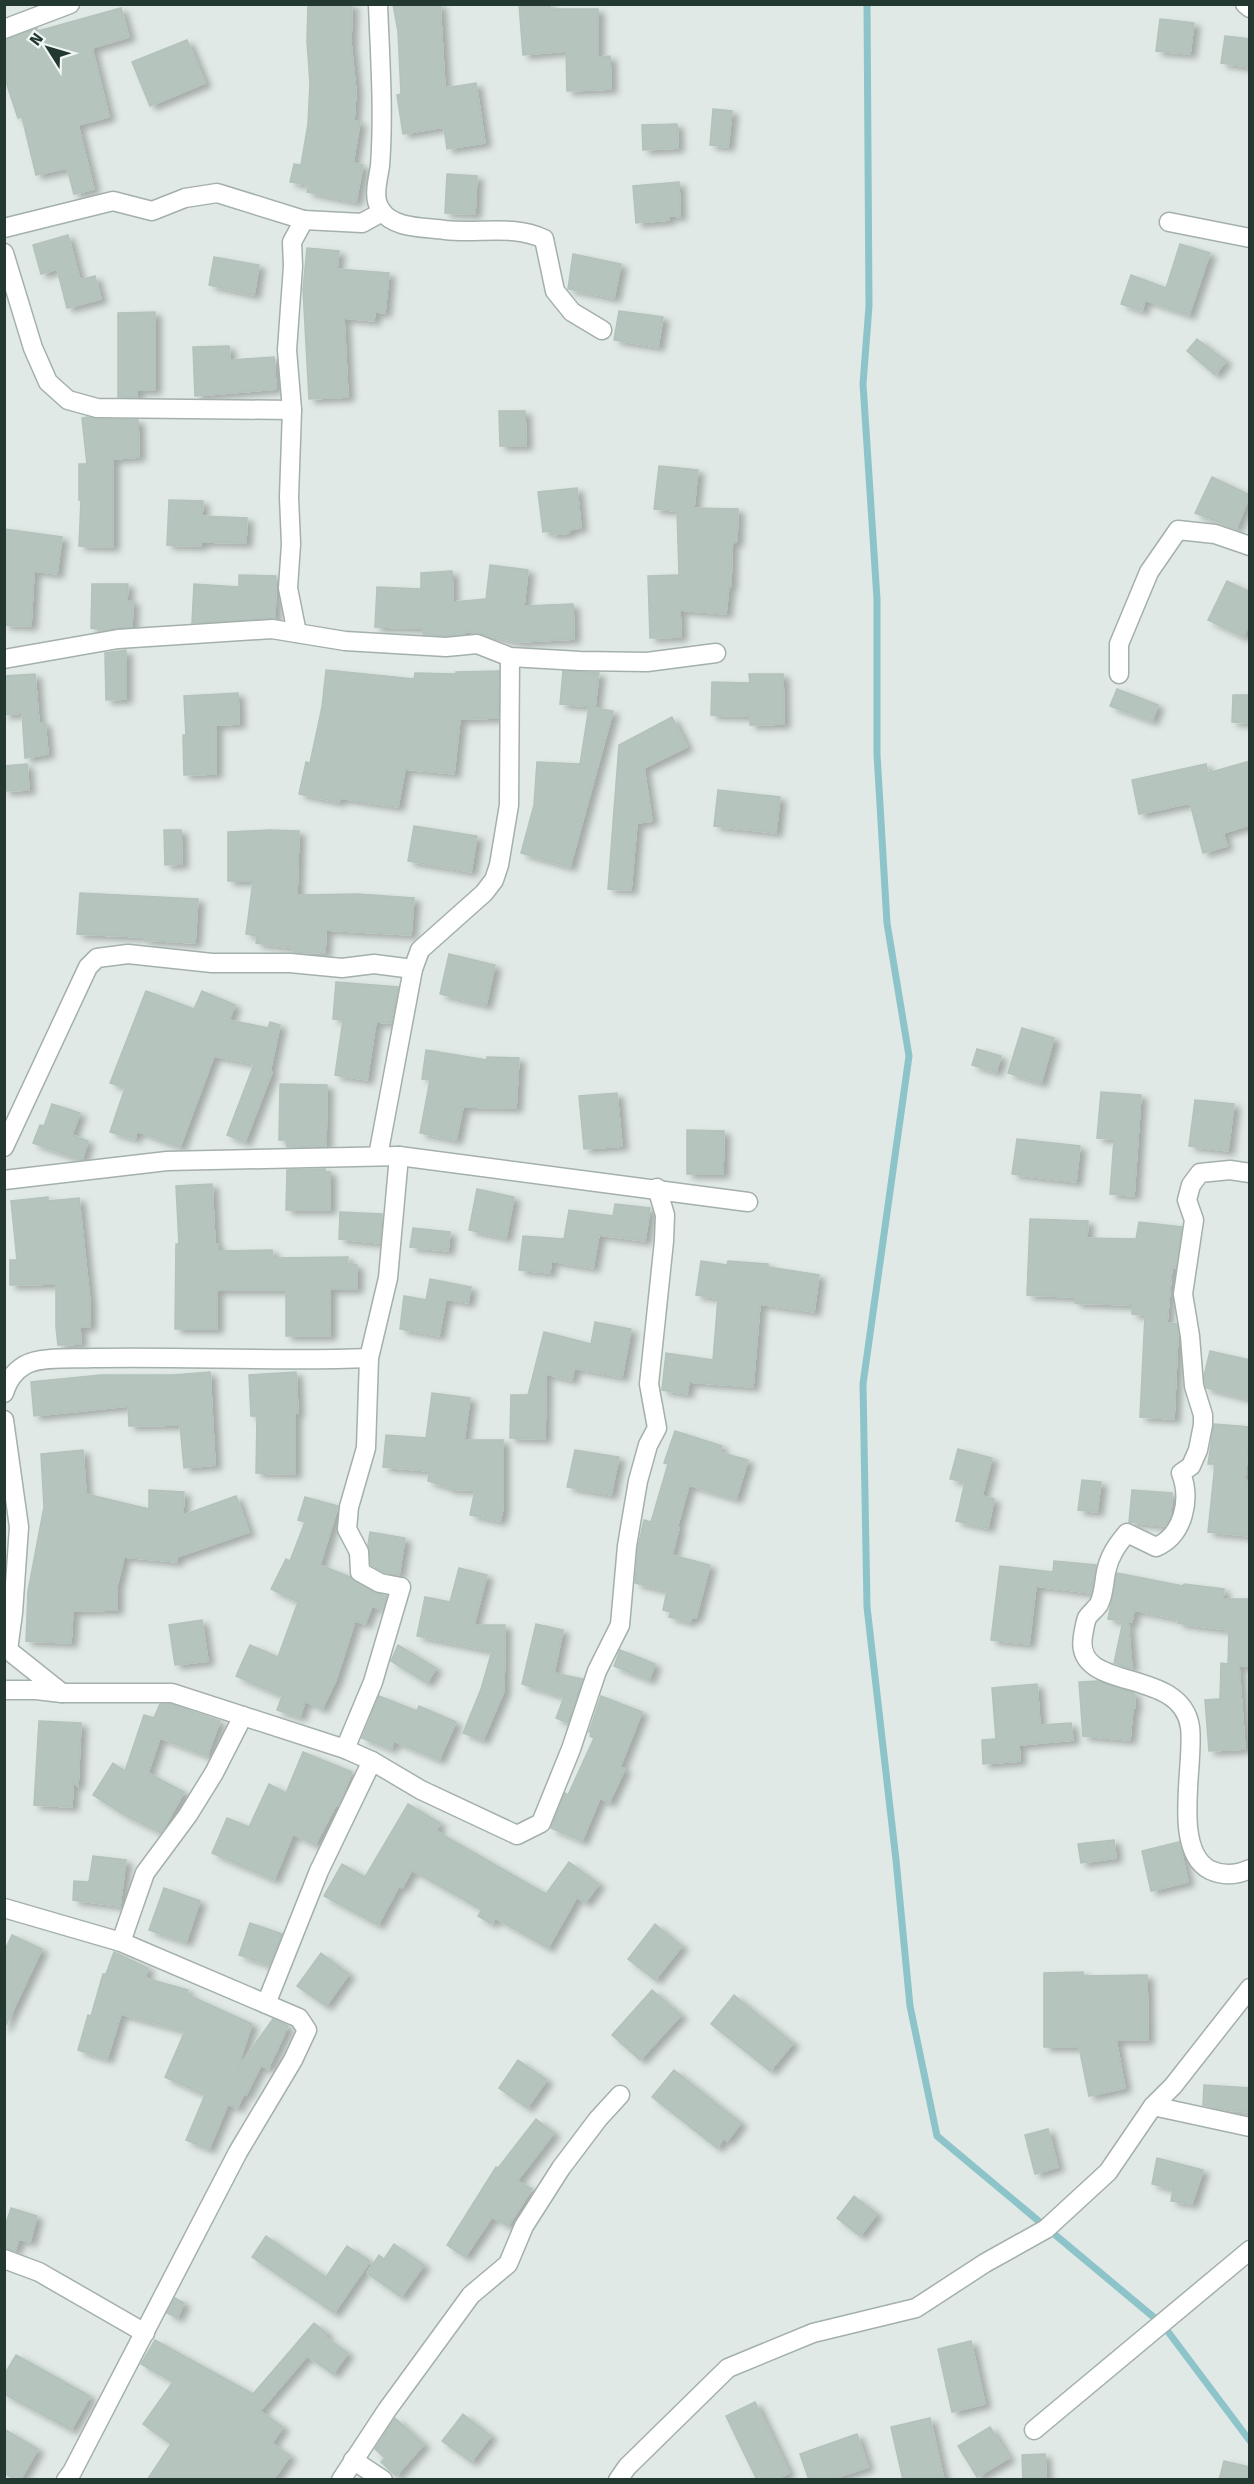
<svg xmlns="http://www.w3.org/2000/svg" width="1254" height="2484" viewBox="0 0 1254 2484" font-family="'Fira Sans',sans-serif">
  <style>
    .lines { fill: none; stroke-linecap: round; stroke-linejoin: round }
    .stream { stroke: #8dc4c9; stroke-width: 7 }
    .building { fill: #b6c4be; stroke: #b3c2bb; stroke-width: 1.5; filter: url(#shadow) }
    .minor-casing { stroke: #a4b0ab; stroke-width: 21 }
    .minor { stroke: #fff; stroke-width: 18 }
  </style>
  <defs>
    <filter id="shadow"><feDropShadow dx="6" dy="4" stdDeviation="3" flood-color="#0004"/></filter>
  </defs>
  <rect width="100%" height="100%" fill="#e0e9e5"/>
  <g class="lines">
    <!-- stream -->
    <polyline class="stream" points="867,4 869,306 863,384 877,599 877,754 887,923 909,1056 863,1384 867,1607 896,1860 910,2006 937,2136 1163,2325 1250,2441"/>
  </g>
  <!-- building -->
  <g class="building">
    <polygon points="308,4 352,4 351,43 356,92 354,121 360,122 353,163 363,165 356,202 307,192 309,185 290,182 294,164 301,165 308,124 310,83 307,41"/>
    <polygon points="393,4 440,4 445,88 476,83 485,143 447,149 444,127 403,134 397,95 401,94 398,31"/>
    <polygon points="519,4 550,4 551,9 598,9 598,57 610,56 611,89 567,91 566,51 523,55"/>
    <polygon points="121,8 129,37 92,48 109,117 78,125 94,189 74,194 67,168 36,175 22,117 18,118 4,76 4,40 37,28 38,31"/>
    <polygon points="1160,19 1194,23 1190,54 1156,51"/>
    <polygon points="1225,36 1250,39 1250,67 1221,63"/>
    <polygon points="187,40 205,83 150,106 132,62"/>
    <polygon points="713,109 732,111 728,147 710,145"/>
    <polygon points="677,124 678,148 643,150 642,125"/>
    <polygon points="447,174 477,176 475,214 445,213"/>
    <polygon points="679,182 680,217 669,215 669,220 636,223 633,186"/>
    <polygon points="68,235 80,280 95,276 101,299 67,308 57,269 41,274 33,245"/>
    <polygon points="1180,244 1210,253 1189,315 1145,300 1142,311 1121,304 1131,275 1166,288"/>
    <polygon points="307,248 339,251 337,269 389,273 385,313 375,312 374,321 344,318 348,397 309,399 303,289"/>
    <polygon points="573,254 621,264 614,298 568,289"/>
    <polygon points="214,257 259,265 254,295 209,285"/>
    <polygon points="619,311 663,317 658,347 614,340"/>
    <polygon points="155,312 155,390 137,390 137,397 118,397 118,313"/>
    <polygon points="1197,339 1226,361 1215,375 1187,351"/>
    <polygon points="229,346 230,360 274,357 276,389 195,396 193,347"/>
    <polygon points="499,411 525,411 526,446 500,446"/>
    <polygon points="87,417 97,419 138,420 139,457 113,459 113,547 79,546 81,500 79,500 79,464 87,464 82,418"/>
    <polygon points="659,466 698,470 694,508 738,509 737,541 732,544 731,586 729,585 726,614 680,610 681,637 650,638 648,576 679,575 677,511 654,509"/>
    <polygon points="1212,477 1250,495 1236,529 1195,513"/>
    <polygon points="577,488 581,528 569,530 569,533 551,535 550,531 543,532 538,492"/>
    <polygon points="169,500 203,501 202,516 247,518 246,543 201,542 201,546 167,545"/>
    <polygon points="4,529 62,537 57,574 34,571 31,626 4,625"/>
    <polygon points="490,565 528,570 524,606 573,604 574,639 519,642 465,631 465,634 446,636 423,634 423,628 375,627 377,587 421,589 421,573 452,571 453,602 486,599"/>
    <polygon points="239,575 276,576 275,618 192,623 194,584 239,587"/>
    <polygon points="1227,581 1250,592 1250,623 1243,637 1208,620"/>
    <polygon points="92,584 128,584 127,601 133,601 132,627 105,630 91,628"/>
    <polygon points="126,650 126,699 106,700 105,653"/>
    <polygon points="326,670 414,679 415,673 456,674 456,672 499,671 498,718 460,719 454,774 405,769 398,807 340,798 339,802 299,794 306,762 310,763 322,707"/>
    <polygon points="563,671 599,673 595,707 560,704"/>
    <polygon points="35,674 39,723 45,723 48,754 25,758 22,713 4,715 4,676"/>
    <polygon points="749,674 783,674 784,724 750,725 750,716 711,715 712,682 750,683"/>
    <polygon points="1117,689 1158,705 1152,721 1110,706"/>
    <polygon points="238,693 239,724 216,725 216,774 184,775 183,735 186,735 184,696"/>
    <polygon points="1233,695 1250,695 1250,723 1232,722"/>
    <polygon points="589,707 613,711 570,867 521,853 534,805 537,762 580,764"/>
    <polygon points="672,717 687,747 644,768 652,821 637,823 631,890 608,889 619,745"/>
    <polygon points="1250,761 1250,825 1223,833 1227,846 1203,853 1190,803 1139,814 1132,780 1206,764 1208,773"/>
    <polygon points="27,764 29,790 4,791 4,766"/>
    <polygon points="718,790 780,797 776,833 714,826"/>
    <polygon points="414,826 477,836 471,872 408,861"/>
    <polygon points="164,830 181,830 182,864 165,865"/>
    <polygon points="270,830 299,831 297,895 358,894 414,898 411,935 326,930 325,953 294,952 295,948 256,943 257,936 246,934 253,881 228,881 228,832"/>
    <polygon points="80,893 198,899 195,943 144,940 144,937 77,934"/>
    <polygon points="449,954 495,965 486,1005 440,994"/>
    <polygon points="336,982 398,987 391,1023 376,1022 367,1080 335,1075 343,1020 333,1019"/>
    <polygon points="146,991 194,1009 202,991 235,1005 229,1020 268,1028 270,1022 280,1025 270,1072 272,1072 245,1142 227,1135 254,1064 214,1056 180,1147 137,1131 135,1139 110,1132 125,1088 110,1083"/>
    <polygon points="1022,1028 1054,1038 1041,1083 1008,1073"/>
    <polygon points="977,1049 1001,1056 996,1072 972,1065"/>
    <polygon points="426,1050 487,1060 487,1057 519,1058 516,1108 463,1107 456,1140 420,1133 430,1080 422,1079"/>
    <polygon points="280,1084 327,1085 326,1146 287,1147 287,1140 279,1140"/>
    <polygon points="1101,1092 1141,1095 1134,1196 1110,1194 1114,1139 1097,1138"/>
    <polygon points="617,1093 622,1146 584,1149 579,1096"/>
    <polygon points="1195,1100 1234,1104 1228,1151 1189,1146"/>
    <polygon points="52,1104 80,1113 72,1135 88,1141 82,1160 33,1143 40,1125 44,1126"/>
    <polygon points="687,1130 724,1131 723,1174 687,1174"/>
    <polygon points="1017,1139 1080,1146 1076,1182 1012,1174"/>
    <polygon points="325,1169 325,1172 330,1172 330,1210 286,1210 287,1170"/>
    <polygon points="212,1184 215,1244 218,1244 218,1251 272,1250 273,1258 348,1257 347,1263 357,1265 357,1289 330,1289 330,1336 286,1336 286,1290 217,1290 217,1329 175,1329 176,1244 179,1244 176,1186"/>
    <polygon points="477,1189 514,1197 506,1238 469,1230"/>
    <polygon points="48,1197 48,1201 79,1198 90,1302 90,1327 80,1327 81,1344 58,1345 56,1327 56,1284 10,1285 10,1260 17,1260 11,1201"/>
    <polygon points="615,1204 650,1208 645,1241 599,1235 593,1268 551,1261 550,1273 519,1270 523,1236 564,1239 569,1210 613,1216"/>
    <polygon points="340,1212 382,1214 380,1243 339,1239"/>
    <polygon points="1030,1219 1088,1221 1087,1238 1136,1239 1139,1222 1182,1227 1176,1268 1172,1267 1167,1323 1177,1324 1178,1332 1174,1419 1140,1417 1145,1315 1132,1314 1132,1305 1075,1303 1075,1297 1027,1295"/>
    <polygon points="413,1228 450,1232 448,1251 410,1247"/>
    <polygon points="701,1261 727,1265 728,1261 768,1264 768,1267 819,1275 814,1312 760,1304 753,1387 689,1382 687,1394 662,1390 666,1353 713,1360 718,1298 696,1295"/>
    <polygon points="430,1279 471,1287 468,1303 446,1299 439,1336 400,1329 404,1296 426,1300"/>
    <polygon points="595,1322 631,1329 622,1377 574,1368 572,1380 546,1374 545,1439 510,1438 511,1395 528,1395 544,1332 591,1344"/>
    <polygon points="1210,1351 1250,1360 1250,1399 1206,1388 1204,1376"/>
    <polygon points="210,1372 215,1465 184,1468 180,1425 129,1426 128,1406 34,1416 31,1382 101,1375 173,1375"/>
    <polygon points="296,1372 298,1413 295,1413 295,1474 256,1473 257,1416 251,1416 249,1375"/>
    <polygon points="432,1393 470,1398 464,1440 503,1440 503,1509 500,1521 470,1515 475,1490 448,1489 448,1487 428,1481 429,1471 383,1467 386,1435 426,1438"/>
    <polygon points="1214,1424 1250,1427 1245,1479 1250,1487 1250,1536 1208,1532 1215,1464 1208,1464"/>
    <polygon points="675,1431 722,1446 719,1452 748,1460 736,1499 689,1485 677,1528 679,1528 672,1555 710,1565 696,1618 692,1617 690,1622 669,1617 671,1612 663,1610 667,1591 635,1583 638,1547 644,1520 651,1522 668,1464 664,1463"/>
    <polygon points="958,1449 992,1458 982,1496 994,1499 988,1528 956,1521 965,1482 950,1479"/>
    <polygon points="83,1450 86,1494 149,1509 149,1490 184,1492 183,1515 236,1496 249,1532 177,1557 177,1562 124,1557 117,1586 117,1610 73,1611 71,1643 26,1641 28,1591 44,1507 41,1454"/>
    <polygon points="575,1450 619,1457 611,1495 567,1487"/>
    <polygon points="1082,1480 1101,1482 1097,1512 1078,1510"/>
    <polygon points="1132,1490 1172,1493 1171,1514 1165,1526 1129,1522"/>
    <polygon points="305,1497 338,1506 320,1565 350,1577 375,1593 387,1596 382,1610 372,1606 365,1624 355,1621 336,1680 322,1709 305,1701 300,1717 277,1710 282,1696 236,1676 250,1645 278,1657 298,1602 271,1589 286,1559 290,1561 305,1522 298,1520"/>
    <polygon points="370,1532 405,1538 399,1575 384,1572 371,1565 368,1545"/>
    <polygon points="1054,1561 1096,1565 1091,1593 1036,1586 1029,1644 991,1640 1000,1566 1053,1572"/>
    <polygon points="459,1568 487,1575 474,1625 505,1625 504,1691 483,1740 463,1733 481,1689 492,1651 417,1636 425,1597 450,1602"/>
    <polygon points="1117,1573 1183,1586 1184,1584 1224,1589 1223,1599 1250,1599 1250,1666 1239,1666 1245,1749 1209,1751 1205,1700 1220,1699 1221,1663 1228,1664 1229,1630 1178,1623 1179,1619 1134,1610 1132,1622 1128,1622 1132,1669 1114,1663 1123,1621 1108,1619"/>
    <polygon points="202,1620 208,1661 175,1665 169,1625"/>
    <polygon points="536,1624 563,1630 554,1673 583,1679 568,1723 556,1718 564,1697 522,1684"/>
    <polygon points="398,1645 436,1668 427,1683 391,1661"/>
    <polygon points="620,1650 655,1664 649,1680 614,1666"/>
    <polygon points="1099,1681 1134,1693 1135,1708 1133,1708 1130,1740 1083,1736 1079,1682"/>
    <polygon points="1037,1684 1040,1725 1071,1723 1073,1740 1019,1745 1020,1761 983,1764 982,1740 996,1739 992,1688"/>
    <polygon points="379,1696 417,1711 419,1706 456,1722 439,1760 394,1741 391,1749 362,1738"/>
    <polygon points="601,1696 642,1712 620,1767 625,1769 609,1803 600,1798 582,1841 551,1828 565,1793 568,1795 594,1738 590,1736 591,1732 589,1732"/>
    <polygon points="160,1704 170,1704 220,1721 207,1756 160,1738 148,1773 184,1792 161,1833 123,1814 93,1795 113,1763 125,1771 144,1715 154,1718"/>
    <polygon points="39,1721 81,1723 78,1786 73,1783 72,1807 34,1805"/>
    <polygon points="303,1752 352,1772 338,1806 336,1805 315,1845 293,1834 274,1880 212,1853 227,1818 249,1827 269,1784 286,1793"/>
    <polygon points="408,1804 440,1823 436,1831 546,1894 569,1862 599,1884 585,1903 577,1897 548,1948 495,1918 492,1924 478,1916 482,1910 412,1870 402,1888 399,1886 378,1925 324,1896 342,1864 365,1877"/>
    <polygon points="1114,1840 1116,1858 1081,1863 1078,1844"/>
    <polygon points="1179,1842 1188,1882 1151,1891 1142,1851"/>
    <polygon points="93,1856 126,1860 120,1906 73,1900 74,1881 89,1882"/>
    <polygon points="164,1888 200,1901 186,1942 149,1930"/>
    <polygon points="250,1923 282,1934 269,1965 239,1955"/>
    <polygon points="655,1924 682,1946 655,1980 628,1959"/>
    <polygon points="12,1935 42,1949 4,2029 4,1952"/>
    <polygon points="114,1952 148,1968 145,1978 188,1990 186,1994 252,2024 237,2069 273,2019 288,2026 268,2069 261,2065 246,2095 244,2094 237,2108 228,2104 209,2149 186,2140 205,2095 165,2077 185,2031 121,2014 107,2059 78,2050 88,2015 91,2016 103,1974 106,1974"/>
    <polygon points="321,1953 349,1974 326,2006 297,1986"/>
    <polygon points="1083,1972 1083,1976 1147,1975 1148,2040 1116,2040 1125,2088 1089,2096 1079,2047 1044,2047 1044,1973"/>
    <polygon points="652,1990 681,2015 640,2060 612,2035"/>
    <polygon points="734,1995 793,2043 770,2071 711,2024"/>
    <polygon points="518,2060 547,2080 527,2108 499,2088"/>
    <polygon points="674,2070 741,2123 727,2141 724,2138 717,2148 652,2097"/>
    <polygon points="1204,2085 1250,2088 1250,2112 1226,2110 1203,2105"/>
    <polygon points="536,2119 554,2133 517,2181 532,2189 508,2226 492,2217 465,2257 447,2245 496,2167 498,2168"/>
    <polygon points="1048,2129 1058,2167 1035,2174 1025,2135"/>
    <polygon points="1157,2158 1203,2170 1192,2204 1171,2201 1173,2189 1152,2184"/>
    <polygon points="854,2196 877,2214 860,2236 837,2218"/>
    <polygon points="11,2208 37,2216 30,2242 19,2239 15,2251 4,2248 4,2229"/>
    <polygon points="266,2236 326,2277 347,2246 370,2261 334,2313 252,2257"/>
    <polygon points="394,2244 424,2265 401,2297 367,2273 379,2255 384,2259"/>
    <polygon points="175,2298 184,2303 177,2318 167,2313"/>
    <polygon points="314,2323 327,2333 324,2336 348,2353 333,2374 307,2356 260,2411 283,2427 272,2443 290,2456 273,2480 147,2480 171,2444 143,2424 173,2382 141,2364 155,2340 253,2394"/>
    <polygon points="971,2341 985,2404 952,2412 938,2349"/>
    <polygon points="16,2355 90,2396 71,2430 4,2394 4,2375"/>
    <polygon points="755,2402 789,2473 776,2480 757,2480 726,2416"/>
    <polygon points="463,2414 491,2436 471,2462 442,2441"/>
    <polygon points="395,2418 424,2444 396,2476 381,2462 385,2458 375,2449"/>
    <polygon points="930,2418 944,2480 903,2480 891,2427"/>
    <polygon points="990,2427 1009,2458 977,2477 958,2446"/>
    <polygon points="4,2429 38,2449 20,2480 16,2480 4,2473"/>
    <polygon points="857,2434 868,2467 830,2480 809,2480 800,2454"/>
    <polygon points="1045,2454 1046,2480 1023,2480 1022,2455"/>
    <polygon points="1224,2461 1250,2467 1250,2480 1219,2480"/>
  </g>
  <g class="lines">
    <!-- minor casing -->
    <g class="minor-casing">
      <g id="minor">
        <path d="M378,4C380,58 384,112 380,166C378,180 372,198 381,210C393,229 425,227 445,230C479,234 512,224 544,239L555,291L572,312L602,330"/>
        <polyline points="1245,4 1250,8"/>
        <polyline points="4,29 70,4"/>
        <polyline points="1169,222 1250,238"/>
        <polyline points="4,228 113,201 152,211 185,198 217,193 304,220 362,223 382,212"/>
        <polyline points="4,253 33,348 48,382 68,400 97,408 292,410"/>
        <polyline points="297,633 288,588 291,544 289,497 292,410 287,350 293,266 292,242 304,220"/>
        <polyline points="4,659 118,639 272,629 345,641 446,647 477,644 510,657 580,661 647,662 716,653"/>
        <polyline points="1119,674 1119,644 1149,572 1178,530 1215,534 1250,546"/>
        <polyline points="4,1147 88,967 97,958 128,954 212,963 290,963 342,968 374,964 413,969"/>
        <polyline points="378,1156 413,969 420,950 484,893 494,880 499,865 509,805 510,657"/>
        <path d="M1250,1173L1230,1170L1200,1173L1191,1185L1187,1200L1194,1220L1183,1294L1190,1336L1194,1386L1203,1415V1425L1198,1450L1191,1466L1181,1473C1191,1499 1184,1535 1156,1547L1127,1533C1117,1545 1109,1556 1106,1572C1104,1582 1104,1594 1099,1604C1096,1609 1090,1613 1087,1618C1085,1623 1084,1630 1083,1636C1073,1694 1181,1665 1190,1727C1195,1763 1171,1850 1210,1870C1223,1876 1237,1875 1250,1869"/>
        <polyline points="4,1180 167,1161 399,1156 748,1202"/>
        <path d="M4,1393C8,1381 13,1372 25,1365C40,1356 75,1359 93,1358C185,1356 277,1362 369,1358"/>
        <polyline points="4,1420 19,1527 13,1613 8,1650 62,1693"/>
        <polyline points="4,1690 36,1690 62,1693 172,1693 345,1749 372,1761 421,1790 517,1835 541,1823 571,1749 597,1671 620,1625 627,1546 638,1481 648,1445 657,1428 649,1384 664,1241 665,1215 657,1188"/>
        <polyline points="345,1749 373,1682 401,1587 380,1583 360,1572 359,1552 347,1529 349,1507 366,1448 369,1358 388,1278 399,1156"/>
        <polyline points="4,1908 121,1942 299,2018 307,2030 293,2060 238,2152 72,2472 66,2480"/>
        <polyline points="121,1942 145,1873 188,1815 214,1773 243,1716"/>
        <polyline points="266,2004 319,1871 372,1761"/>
        <polyline points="1153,2106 1250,2127"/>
        <polyline points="4,2259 39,2272 145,2333"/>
        <polyline points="1034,2430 1250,2250"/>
        <polyline points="353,2460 383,2480"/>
        <polyline points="341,2480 387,2410 471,2295 508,2264 524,2226 561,2168 598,2119 620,2095"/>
        <polyline points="618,2480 627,2467 728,2368 813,2333 916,2308 985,2263 1046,2229 1108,2172 1153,2106 1173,2086 1250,1988"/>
      </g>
    </g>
    <!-- minor -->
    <use href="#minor" class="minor"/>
  </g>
  <!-- border -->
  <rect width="1254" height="2484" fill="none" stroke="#233831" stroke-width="12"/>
  <!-- north arrow -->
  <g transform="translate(48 48) rotate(307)" stroke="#f0f6f3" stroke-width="4.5" paint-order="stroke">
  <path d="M0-4.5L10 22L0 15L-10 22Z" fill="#233831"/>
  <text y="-9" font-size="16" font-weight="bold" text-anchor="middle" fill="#233831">N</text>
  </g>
</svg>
